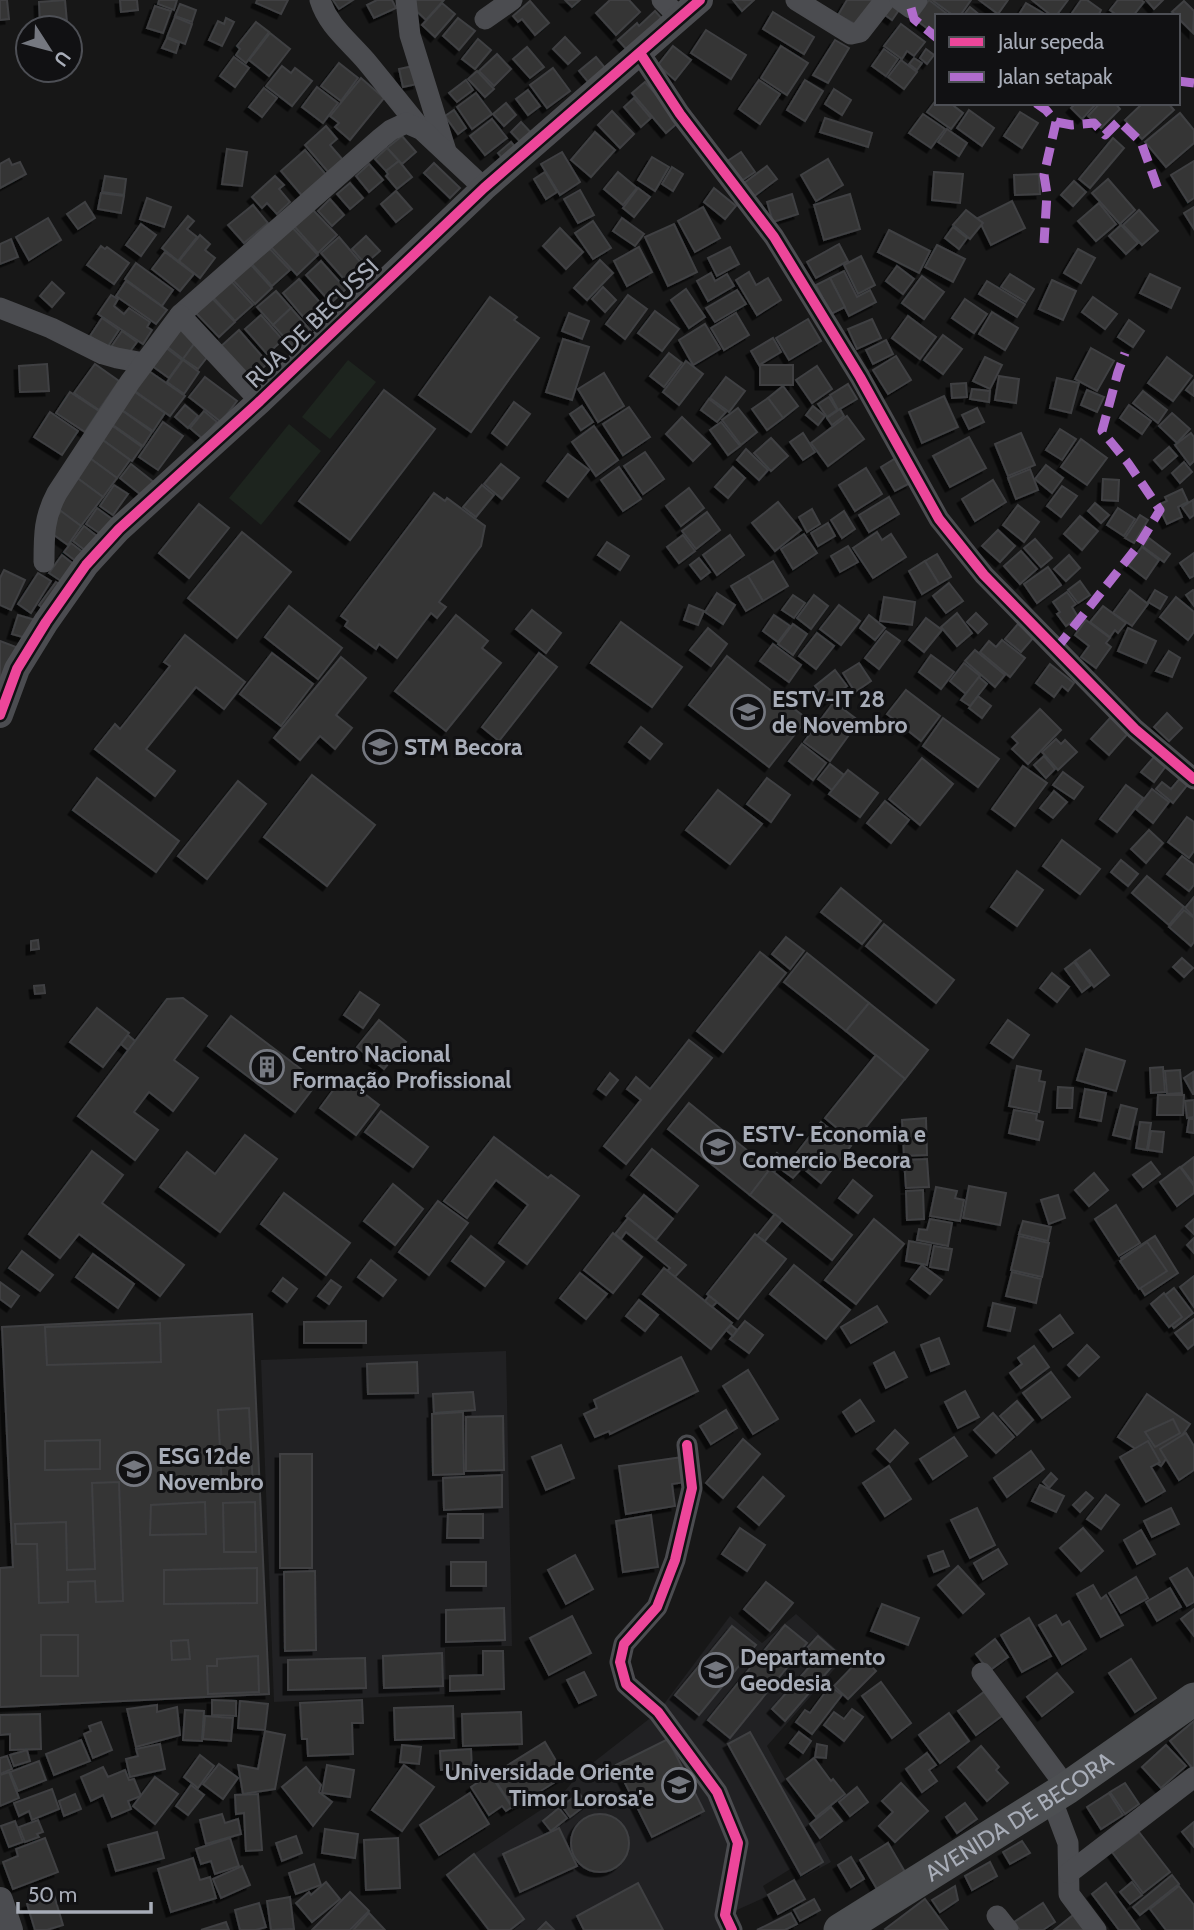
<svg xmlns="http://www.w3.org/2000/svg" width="1194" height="1930" viewBox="0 0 1194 1930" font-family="Cabin,sans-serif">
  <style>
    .built { fill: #212123 }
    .green { fill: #1d241e }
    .building { fill: #353536; stroke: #3f4043; stroke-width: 2; filter: url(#shadow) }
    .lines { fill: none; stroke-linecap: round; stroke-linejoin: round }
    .minor { stroke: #4b4c50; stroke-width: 21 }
    .tertiary { stroke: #4b4c50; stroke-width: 26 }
    .primary { stroke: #4d4f52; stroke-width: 33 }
    .quiet { stroke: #b06ccc; stroke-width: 9; stroke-dasharray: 18 9; stroke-linecap: butt }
    .cycleway-casing { stroke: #111113; stroke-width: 15 }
    .cycleway { stroke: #ed469a; stroke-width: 10 }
    .labels { text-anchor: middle; stroke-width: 6; stroke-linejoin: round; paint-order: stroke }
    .street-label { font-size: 23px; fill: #a8adb8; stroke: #111113 }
    .poi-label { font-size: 23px; font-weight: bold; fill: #a8adb8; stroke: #111113; text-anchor: start }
  </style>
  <defs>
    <filter id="shadow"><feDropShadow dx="-4.5" dy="4.5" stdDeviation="0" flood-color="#0009"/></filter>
  </defs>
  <rect width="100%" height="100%" fill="#171717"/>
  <!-- built -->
  <g class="built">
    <polygon points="506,1351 512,1646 445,1648 446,1694 274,1702 261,1360"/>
    <polygon points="796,1614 845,1657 767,1746 831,1862 800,1879 792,1868 763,1886 768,1896 726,1915 732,1930 485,1930 447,1875 474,1854 559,1798 581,1772 658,1712 730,1616 762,1643"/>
  </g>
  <!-- green -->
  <g class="green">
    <polygon points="348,360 376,382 330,439 302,417"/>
    <polygon points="289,424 321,451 261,525 229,498"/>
  </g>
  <!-- building -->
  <g class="building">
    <polygon points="0,0 7,0 9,19 0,20"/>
    <polygon points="65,0 67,22 40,24 39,2"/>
    <polygon points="120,0 137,0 138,10 121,12"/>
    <polygon points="159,0 177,0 174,10 158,4"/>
    <polygon points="257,0 288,0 281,14 256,3"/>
    <polygon points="333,0 353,0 339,9"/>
    <polygon points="377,0 392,0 396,8 374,18 367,5"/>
    <polygon points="414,0 444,0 426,20 410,5"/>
    <polygon points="565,0 580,0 572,7"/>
    <polygon points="610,0 629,0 640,12 616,35 596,13"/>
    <polygon points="733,0 754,0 742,11"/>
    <polygon points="847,0 873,0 860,27 838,15"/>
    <polygon points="929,0 946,13 944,16 937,16 937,25 932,32 915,19"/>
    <polygon points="932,0 971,0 960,16 954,16"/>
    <polygon points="979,0 1008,0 998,14"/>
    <polygon points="1032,0 1068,0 1056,16 1052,16"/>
    <polygon points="1081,0 1087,0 1101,10 1098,16 1070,16"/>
    <polygon points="1118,0 1141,0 1144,2 1133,16 1118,16 1110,10"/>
    <polygon points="1146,0 1163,0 1154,9"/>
    <polygon points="530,1 549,23 535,35 522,19 518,22 513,16"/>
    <polygon points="1184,1 1194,11 1193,33 1178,18 1178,16 1172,12"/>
    <polygon points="442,3 455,14 435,37 422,25"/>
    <polygon points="1026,3 1048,16 1018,16"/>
    <polygon points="180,4 196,10 192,22 175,16"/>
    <polygon points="892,5 899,10 892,20 885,15"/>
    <polygon points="155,6 171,11 163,33 147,28"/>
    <polygon points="970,7 981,16 963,16"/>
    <polygon points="655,11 664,21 629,52 618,40 637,23 639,26"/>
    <polygon points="773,12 814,37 804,54 763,29"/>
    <polygon points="175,17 192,24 185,44 167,37"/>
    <polygon points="226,18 234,22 222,46 209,40 218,21 224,24"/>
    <polygon points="458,18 475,31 459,50 443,36"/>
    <polygon points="256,22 269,32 246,63 236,55 240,49 237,46"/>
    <polygon points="901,24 925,42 914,56 907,51 902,59 884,46"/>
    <polygon points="706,30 746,55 731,79 691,53"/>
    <polygon points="270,33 290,49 269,76 249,60"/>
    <polygon points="565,37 580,53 568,64 553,49"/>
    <polygon points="167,38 179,43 176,53 162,48"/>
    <polygon points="478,39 491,50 475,69 462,59"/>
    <polygon points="835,40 849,48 828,83 813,75"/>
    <polygon points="673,46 691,60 675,80 658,65"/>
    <polygon points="781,46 808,63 787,95 761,78"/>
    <polygon points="527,47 544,67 530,78 513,59"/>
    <polygon points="884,49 898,59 886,76 872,66"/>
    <polygon points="926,49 934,55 927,64 920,58"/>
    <polygon points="497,54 511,69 494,86 479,71"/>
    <polygon points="234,57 249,68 235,87 220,76"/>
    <polygon points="596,57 606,69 589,83 579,71"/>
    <polygon points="914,58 922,63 917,70 909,64"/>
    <polygon points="901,60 917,72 904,89 888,77"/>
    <polygon points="339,63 358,78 341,101 321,86"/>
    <polygon points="282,66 291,73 295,68 312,81 292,106 266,86"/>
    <polygon points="413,66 417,84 403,87 399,69"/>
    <polygon points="553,68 570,91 547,108 530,85"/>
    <polygon points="477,71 494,89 485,97 468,79"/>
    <polygon points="361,78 384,98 350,140 335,127 339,123 330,116"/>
    <polygon points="466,80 473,90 457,102 449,93"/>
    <polygon points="759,80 780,94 760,124 739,109"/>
    <polygon points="805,80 823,91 805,121 787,110"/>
    <polygon points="645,82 680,121 666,133 632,93"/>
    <polygon points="317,87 338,103 323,123 302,107"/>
    <polygon points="264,88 277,98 262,117 249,107"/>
    <polygon points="834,89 851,100 842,115 825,104"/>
    <polygon points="528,90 540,106 528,115 516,99"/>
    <polygon points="476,93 492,114 472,129 457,107"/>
    <polygon points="634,98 651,118 641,127 624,107"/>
    <polygon points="937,99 937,103 950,103 963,113 951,129 927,112"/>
    <polygon points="506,103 516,115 504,126 493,114"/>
    <polygon points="1076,103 1097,103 1082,119 1071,108"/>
    <polygon points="1100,103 1115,103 1120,109 1101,128 1088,116"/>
    <polygon points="1143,103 1168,103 1174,110 1142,139 1125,120"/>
    <polygon points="454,110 466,128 458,134 445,116"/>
    <polygon points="969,110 994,128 982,146 957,128"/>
    <polygon points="612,111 634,134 620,148 598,125"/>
    <polygon points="1020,112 1038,123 1022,148 1004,136"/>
    <polygon points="1180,113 1194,130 1194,143 1166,167 1145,142"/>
    <polygon points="923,114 945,129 931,148 909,133"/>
    <polygon points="825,118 872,133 868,147 820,132"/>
    <polygon points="492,119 507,138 485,155 470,136"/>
    <polygon points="521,122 536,138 526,148 511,132"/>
    <polygon points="326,126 337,139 330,145 343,160 329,173 305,145"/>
    <polygon points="947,129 967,143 959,156 938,142"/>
    <polygon points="595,132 615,150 591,177 571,160"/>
    <polygon points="402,136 416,152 402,164 387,148"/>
    <polygon points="1113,138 1124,148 1090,188 1079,179"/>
    <polygon points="511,142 521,154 508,165 498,153"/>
    <polygon points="387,148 399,161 386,171 375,159"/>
    <polygon points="227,149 247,152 242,186 222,184"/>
    <polygon points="305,150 328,177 304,198 281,171"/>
    <polygon points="562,152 580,182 560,195 541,164"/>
    <polygon points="741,152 755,172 740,182 726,162"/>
    <polygon points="652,157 669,167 655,191 638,180"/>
    <polygon points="9,159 12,165 20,162 26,174 0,188 0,164"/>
    <polygon points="828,159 843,185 816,201 801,175"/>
    <polygon points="399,161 412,177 397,189 386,176 388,174 386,171"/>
    <polygon points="1194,161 1194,198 1188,202 1171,175"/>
    <polygon points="434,163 460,188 450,198 424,173"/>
    <polygon points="369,164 383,180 369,192 356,176"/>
    <polygon points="767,166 777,179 753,197 744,183"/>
    <polygon points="672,167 683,174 673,191 662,184"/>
    <polygon points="545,172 557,192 546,199 534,179"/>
    <polygon points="618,172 637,188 623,205 604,189"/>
    <polygon points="934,172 963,174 960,203 932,200"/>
    <polygon points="1039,174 1040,194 1015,195 1014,175"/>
    <polygon points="105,176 126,179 124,195 102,192"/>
    <polygon points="275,176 284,185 279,189 290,202 277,214 267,203 262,208 252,197"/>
    <polygon points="1108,179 1135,210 1120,224 1092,193"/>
    <polygon points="1074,181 1086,192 1073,206 1061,195"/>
    <polygon points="350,183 363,198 350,209 337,194"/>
    <polygon points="638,188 650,197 634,217 623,208"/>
    <polygon points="714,188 736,206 725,219 704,202"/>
    <polygon points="580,190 594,215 578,223 564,199"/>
    <polygon points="396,191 412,209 396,222 381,204"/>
    <polygon points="101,193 124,196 121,213 98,209"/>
    <polygon points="792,194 798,214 773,222 767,202"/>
    <polygon points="850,194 860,229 824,240 814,205"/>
    <polygon points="147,198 171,207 164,227 140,219"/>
    <polygon points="330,199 344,215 332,226 318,211"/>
    <polygon points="1012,201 1025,228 991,245 978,218"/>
    <polygon points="85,202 95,218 78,229 67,214"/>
    <polygon points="1099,203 1116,224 1096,241 1078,221"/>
    <polygon points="253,205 268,223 244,243 228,225"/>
    <polygon points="703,207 720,238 695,252 678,221"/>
    <polygon points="1194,207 1194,229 1184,213"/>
    <polygon points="312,209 337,235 318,253 294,226"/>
    <polygon points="966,210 983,223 970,239 953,225"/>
    <polygon points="1139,210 1158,231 1142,245 1123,225"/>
    <polygon points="188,216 194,221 187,229 197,237 178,261 162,248"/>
    <polygon points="48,218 61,240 29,260 16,237"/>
    <polygon points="622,218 644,234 635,246 613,231"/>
    <polygon points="593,221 611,248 593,259 575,233"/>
    <polygon points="141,224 156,235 141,256 126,245"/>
    <polygon points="674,224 697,272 668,286 645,237"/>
    <polygon points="1121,225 1138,243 1126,254 1109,236"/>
    <polygon points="292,227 318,255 297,275 271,247"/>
    <polygon points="953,227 967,238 959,249 945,238"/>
    <polygon points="560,228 583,252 566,269 543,246"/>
    <polygon points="889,230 930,251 919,273 878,252"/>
    <polygon points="200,235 210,244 205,250 215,258 200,278 179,261"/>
    <polygon points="366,236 380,251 365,264 352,249"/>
    <polygon points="339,237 362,264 344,279 321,253"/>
    <polygon points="11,239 18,257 0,264 0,244"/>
    <polygon points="839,244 848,261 816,278 807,262"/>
    <polygon points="937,245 965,259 953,282 925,267"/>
    <polygon points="101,246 105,249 107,247 129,263 114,284 87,265"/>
    <polygon points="639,247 652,272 627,286 614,261"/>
    <polygon points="730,247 739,264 717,276 708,258"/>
    <polygon points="270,249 290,270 272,286 251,263"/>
    <polygon points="1078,249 1095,258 1081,283 1064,273"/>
    <polygon points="165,252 194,274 180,291 152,269"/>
    <polygon points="861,256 875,285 858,294 844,265"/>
    <polygon points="600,260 613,273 587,300 574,288"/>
    <polygon points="321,261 346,289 331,303 306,275"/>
    <polygon points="136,263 173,290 162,306 125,279"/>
    <polygon points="251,265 272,288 255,304 232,279"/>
    <polygon points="897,266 914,279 903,294 886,281"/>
    <polygon points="844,271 857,297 870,290 876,302 849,316 830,278"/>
    <polygon points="749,272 756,285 768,278 781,300 757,315 736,280"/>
    <polygon points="711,273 715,281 727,274 734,286 708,301 697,281"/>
    <polygon points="1010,274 1034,289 1026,302 1001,287"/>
    <polygon points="1150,274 1180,288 1171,308 1140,293"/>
    <polygon points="922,276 944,292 924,319 902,303"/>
    <polygon points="830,278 845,307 831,314 816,285"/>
    <polygon points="299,279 332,316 315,331 283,293"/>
    <polygon points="1052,280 1076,291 1063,320 1039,309"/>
    <polygon points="126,281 167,310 156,324 116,296"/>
    <polygon points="231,281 253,305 235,321 210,294"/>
    <polygon points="987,281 1025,304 1017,317 979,294"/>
    <polygon points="52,282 64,293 52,307 40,296"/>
    <polygon points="603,287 616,300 605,312 592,299"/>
    <polygon points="686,289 705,317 689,328 671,300"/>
    <polygon points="737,290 746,304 715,322 706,308"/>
    <polygon points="276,291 291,308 273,325 257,307"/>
    <polygon points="111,295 118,299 114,306 124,314 129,308 150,322 147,327 152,330 143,344 98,314"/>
    <polygon points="628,295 647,309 625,339 606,324"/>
    <polygon points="210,296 235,322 219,337 194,311"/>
    <polygon points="490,297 517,317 514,320 539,338 471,432 419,395"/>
    <polygon points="1093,297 1117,314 1105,329 1082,312"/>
    <polygon points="965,299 987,314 974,333 952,318"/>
    <polygon points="291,308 311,331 293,347 273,325"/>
    <polygon points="655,311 679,329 662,351 638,333"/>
    <polygon points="992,312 1018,328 1005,350 979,334"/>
    <polygon points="569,313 589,321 582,339 562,331"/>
    <polygon points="736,313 749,335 724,350 711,328"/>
    <polygon points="261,315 283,340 267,354 245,329"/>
    <polygon points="908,316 936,337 920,359 892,338"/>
    <polygon points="102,318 119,330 107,348 90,336"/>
    <polygon points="808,319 821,341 789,360 776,338"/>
    <polygon points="872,319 881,338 857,349 848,329"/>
    <polygon points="1129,320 1144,331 1133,347 1118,337"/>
    <polygon points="705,324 720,349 693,365 679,340"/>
    <polygon points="178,327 197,340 183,359 165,345"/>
    <polygon points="239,330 268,363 249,381 219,348"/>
    <polygon points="122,331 137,342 126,357 111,347"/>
    <polygon points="943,335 962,349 943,374 924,360"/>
    <polygon points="773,338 781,352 759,365 751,351"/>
    <polygon points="563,339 589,347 572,400 546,392"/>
    <polygon points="197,340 212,351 198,369 183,359"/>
    <polygon points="886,340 893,354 873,364 866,350"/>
    <polygon points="165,347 182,360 169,378 151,365"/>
    <polygon points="1091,348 1114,361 1097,391 1075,379"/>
    <polygon points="669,353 682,363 664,387 650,376"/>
    <polygon points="896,356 911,380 888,394 873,370"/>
    <polygon points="985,357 1002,365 990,389 973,381"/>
    <polygon points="1167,357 1192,376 1173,401 1148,383"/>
    <polygon points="183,360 199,372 184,394 167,382"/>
    <polygon points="686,361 703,374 679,405 663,392"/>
    <polygon points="47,364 49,391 20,392 19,366"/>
    <polygon points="95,364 119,381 99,410 74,393"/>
    <rect x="760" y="365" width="33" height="20"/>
    <polygon points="817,366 832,389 812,403 796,380"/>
    <polygon points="146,369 185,396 170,416 132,389"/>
    <polygon points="604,373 624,406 598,422 578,389"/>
    <polygon points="999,376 1019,379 1016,403 995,400"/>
    <polygon points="205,377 237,401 221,422 189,397"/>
    <polygon points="726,377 745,391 729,412 710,398"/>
    <polygon points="1057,378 1079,383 1071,413 1050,408"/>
    <polygon points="1194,380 1194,396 1186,390"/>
    <polygon points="966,383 967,397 952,398 951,384"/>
    <polygon points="848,384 857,399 838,410 830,395"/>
    <polygon points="783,386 798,406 783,418 768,398"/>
    <polygon points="972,389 990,391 989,402 970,399"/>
    <polygon points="132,390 165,413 153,431 119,408"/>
    <polygon points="384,390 435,429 350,540 299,501"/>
    <polygon points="1087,390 1104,397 1097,412 1081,405"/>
    <polygon points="1143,391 1167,410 1158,423 1133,403"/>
    <polygon points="70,392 99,411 85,432 56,413"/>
    <polygon points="944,396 958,427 922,443 909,412"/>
    <polygon points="829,397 837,410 827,417 818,404"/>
    <polygon points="768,398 783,418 767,430 752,409"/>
    <polygon points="709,399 726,412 717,422 701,410"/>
    <polygon points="514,402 530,414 507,445 492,433"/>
    <polygon points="185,405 198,416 188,428 175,417"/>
    <polygon points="1129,405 1151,421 1142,434 1120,418"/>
    <polygon points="582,406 593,422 581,430 570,414"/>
    <polygon points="813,406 825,416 818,425 806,415"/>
    <polygon points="629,407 650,437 623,455 603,424"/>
    <polygon points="738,408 757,432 741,445 722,420"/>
    <polygon points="977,408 984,422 969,429 962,415"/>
    <polygon points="120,409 152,432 143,446 110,423"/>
    <polygon points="840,409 844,416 832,425 827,418"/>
    <polygon points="204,411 217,422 203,439 190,428"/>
    <polygon points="50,412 78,431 62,455 34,437"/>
    <polygon points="1172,413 1190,429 1177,443 1159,426"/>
    <polygon points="847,416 864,439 828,466 811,443"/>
    <polygon points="682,417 710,444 693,461 666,434"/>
    <polygon points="163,422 183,436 158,470 139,457"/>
    <polygon points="721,422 740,446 728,455 710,430"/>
    <polygon points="110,424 142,447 132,461 100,438"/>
    <polygon points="594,426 618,460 596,476 572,442"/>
    <polygon points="1060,429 1076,439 1062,460 1046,450"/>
    <polygon points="803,433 815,452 803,460 790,442"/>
    <polygon points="1021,433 1035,465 1008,476 995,444"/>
    <polygon points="1191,433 1194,437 1194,461 1190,465 1175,445"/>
    <polygon points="969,437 986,468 950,487 933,456"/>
    <polygon points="100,438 130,460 117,478 87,456"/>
    <polygon points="771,438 788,456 771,471 754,453"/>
    <polygon points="1081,439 1107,458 1087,485 1061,467"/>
    <polygon points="1169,447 1177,456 1162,469 1154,460"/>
    <polygon points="746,449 768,470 759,480 737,460"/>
    <polygon points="645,452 664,479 643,494 624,466"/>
    <polygon points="568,454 589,470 568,497 547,481"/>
    <polygon points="87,456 117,478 103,497 73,475"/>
    <polygon points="896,458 910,483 895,491 881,467"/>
    <polygon points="1184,462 1192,472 1180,483 1172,473"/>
    <polygon points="131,464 156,484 145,498 120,478"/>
    <polygon points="501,464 519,478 502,499 484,484"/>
    <polygon points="1046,465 1063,478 1052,493 1035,479"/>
    <polygon points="619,467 641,499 623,511 601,480"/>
    <polygon points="733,467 745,478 728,498 715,487"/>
    <polygon points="866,468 882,494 855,511 839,485"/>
    <polygon points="1030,469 1038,490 1016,499 1008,478"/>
    <polygon points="76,477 103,497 81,526 54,507"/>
    <polygon points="1103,479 1119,480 1118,501 1102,500"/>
    <polygon points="993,480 1006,502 975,521 962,499"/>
    <polygon points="114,485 128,494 113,515 100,506"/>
    <polygon points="482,485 494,495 476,517 463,507"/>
    <polygon points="1062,486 1077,496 1061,517 1047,506"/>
    <polygon points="689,488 704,508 681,526 666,506"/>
    <polygon points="1182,489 1188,502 1178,507 1182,517 1167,524 1158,505 1167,501 1165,497"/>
    <polygon points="434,493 445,501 447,498 485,526 481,546 439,602 446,607 437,618 431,613 397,658 379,644 376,649 345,626 348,621 341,616"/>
    <polygon points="889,497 899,514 869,532 859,515"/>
    <polygon points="1193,500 1194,515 1190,518 1182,507"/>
    <polygon points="778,502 801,530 775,551 752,523"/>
    <polygon points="1095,503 1109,515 1101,523 1088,511"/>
    <polygon points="199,504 229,528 189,578 159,553"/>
    <polygon points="1018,505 1039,522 1024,542 1003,525"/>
    <polygon points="97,508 116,522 105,537 86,524"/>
    <polygon points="1118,508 1135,519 1124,536 1107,525"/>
    <polygon points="812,509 820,524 807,532 799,517"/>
    <polygon points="61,511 81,526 68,545 47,530"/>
    <polygon points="844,511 855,529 842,538 831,520"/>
    <polygon points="707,512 720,530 696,549 682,531"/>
    <polygon points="1140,515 1148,520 1134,543 1125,538"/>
    <polygon points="1080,516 1098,531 1082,550 1064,534"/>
    <polygon points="828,523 835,536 818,546 811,533"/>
    <polygon points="84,526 102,540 91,555 73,541"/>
    <polygon points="998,530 1015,546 1000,562 982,546"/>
    <polygon points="242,532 291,572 237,638 188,598"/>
    <polygon points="877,532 882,540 891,534 906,557 873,578 853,548"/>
    <polygon points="804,534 817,553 793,569 781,549"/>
    <polygon points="683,535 695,551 679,563 667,547"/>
    <polygon points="730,535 744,555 717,575 703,555"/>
    <polygon points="1149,538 1170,554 1164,562 1142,546"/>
    <polygon points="1035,539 1052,558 1041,567 1024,548"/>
    <polygon points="607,542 629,556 620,570 598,555"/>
    <polygon points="71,543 88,556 81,565 64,552"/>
    <polygon points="848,546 858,562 840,572 831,556"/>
    <polygon points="1142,547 1159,560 1146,579 1128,565"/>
    <polygon points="1021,551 1037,569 1020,584 1004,566"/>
    <polygon points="1194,553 1194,576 1190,578 1180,563"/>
    <polygon points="937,554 951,577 939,584 925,561"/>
    <polygon points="62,555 76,566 64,583 49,573"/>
    <polygon points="1069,555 1080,568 1066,581 1054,569"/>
    <polygon points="699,558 710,572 701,579 690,565"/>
    <polygon points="773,561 788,586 763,601 748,576"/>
    <polygon points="925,561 939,584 922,594 909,571"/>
    <polygon points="1048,567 1061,585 1037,603 1024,584"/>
    <polygon points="4,570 25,580 11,610 0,605 0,578"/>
    <polygon points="38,573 51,581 31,613 18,604"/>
    <polygon points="748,576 763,601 746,611 731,586"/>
    <polygon points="1080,581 1090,595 1078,603 1068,590"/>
    <polygon points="56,582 66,589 49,613 39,605"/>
    <polygon points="949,583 963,601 946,613 933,596"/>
    <polygon points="1130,590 1148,604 1132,626 1113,613"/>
    <polygon points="1155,590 1167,597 1160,609 1148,602"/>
    <polygon points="1193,590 1194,591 1194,606 1186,595"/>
    <polygon points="1067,592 1076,604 1072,607 1078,617 1066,626 1057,614 1060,612 1053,602"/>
    <polygon points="717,593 735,605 723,624 705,612"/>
    <polygon points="793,595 805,603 794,618 782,610"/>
    <polygon points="814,595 828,606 811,629 797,618"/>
    <polygon points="884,597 915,602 912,625 880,621"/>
    <polygon points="1176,597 1194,612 1194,632 1188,640 1160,617"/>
    <polygon points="689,605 704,611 698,625 684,620"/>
    <polygon points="839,605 860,621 841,645 820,629"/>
    <polygon points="289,606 342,648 318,679 265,637"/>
    <polygon points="1103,606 1126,623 1118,633 1115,630 1110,637 1090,622"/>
    <polygon points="532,610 561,633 546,653 516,629"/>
    <polygon points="957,613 972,633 957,646 941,627"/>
    <polygon points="976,613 987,624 978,633 967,622"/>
    <polygon points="18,615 39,621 33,640 12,634"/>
    <polygon points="456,615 488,641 482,648 501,663 446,731 395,691"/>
    <polygon points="774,615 790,626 778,642 763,631"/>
    <polygon points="869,615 885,628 875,640 860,628"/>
    <polygon points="926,618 942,630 924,652 909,640"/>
    <polygon points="1086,620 1110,638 1106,643 1111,647 1096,668 1081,657 1089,646 1075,635"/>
    <polygon points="621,622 682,667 652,707 591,663"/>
    <polygon points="793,624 807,634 793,655 778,644"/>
    <polygon points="1018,624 1034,637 1021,652 1005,639"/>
    <polygon points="708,628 727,644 711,666 690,650"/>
    <polygon points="1128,628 1156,641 1146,663 1118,651"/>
    <polygon points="886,631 900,641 879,669 865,658"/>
    <polygon points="817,633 834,646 816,669 799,656"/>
    <polygon points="185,635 245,682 224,709 196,687 146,749 175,771 155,796 95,749 115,724 120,729 170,666 164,662"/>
    <polygon points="1002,640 1025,658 1010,677 980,652 989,641 996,647"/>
    <polygon points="0,641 21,649 0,678"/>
    <polygon points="773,644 801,665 789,682 760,661"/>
    <polygon points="975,650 1005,675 995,687 965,661"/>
    <polygon points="1169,651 1180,658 1172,677 1156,671"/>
    <polygon points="272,653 313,684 281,726 240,694"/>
    <polygon points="539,653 557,667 499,741 482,727"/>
    <polygon points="931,655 954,672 941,689 919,672"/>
    <polygon points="727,656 807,719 769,767 689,705"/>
    <polygon points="341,657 366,678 336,715 352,728 335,749 320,736 300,760 274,738"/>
    <polygon points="859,663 871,681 855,692 843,673"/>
    <polygon points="964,663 980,676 966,694 950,681"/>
    <polygon points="1050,664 1074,683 1068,691 1062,686 1054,697 1036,683"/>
    <polygon points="835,670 847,686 827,702 815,686"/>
    <polygon points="979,677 987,684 970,706 961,700"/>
    <polygon points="906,690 940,716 921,741 887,714"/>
    <polygon points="978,696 991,706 982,718 969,708"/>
    <polygon points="834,702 859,721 830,761 804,742"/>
    <polygon points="1040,709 1061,730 1028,764 1012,749 1018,743 1012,737"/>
    <polygon points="1167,713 1182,728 1169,741 1154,727"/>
    <polygon points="943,718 999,759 978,787 923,746"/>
    <polygon points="1110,718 1131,730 1109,755 1091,739"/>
    <polygon points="641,727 662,744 650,759 629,742"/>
    <polygon points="1056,739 1061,744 1065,740 1077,752 1058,770 1042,752"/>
    <polygon points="802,744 826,763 813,780 789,761"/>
    <polygon points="1044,756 1055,769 1046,778 1034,765"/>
    <polygon points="1154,757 1166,766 1154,782 1141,772"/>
    <polygon points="922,758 953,784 920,825 889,799"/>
    <polygon points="830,764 844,775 832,790 818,779"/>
    <polygon points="1023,766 1047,783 1015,826 992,809"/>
    <polygon points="848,770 878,793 860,817 829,794"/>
    <polygon points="1063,772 1083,787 1074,799 1053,785"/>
    <polygon points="312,775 375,825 327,886 264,837"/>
    <polygon points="1181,777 1189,783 1173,803 1156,789 1162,782 1171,789"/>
    <polygon points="97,778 179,841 156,872 73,810"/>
    <polygon points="767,778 790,795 771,822 747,804"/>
    <polygon points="238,781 266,804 207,879 178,856"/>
    <polygon points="1126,785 1143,798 1117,832 1100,819"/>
    <polygon points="1152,789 1169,802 1153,823 1136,809"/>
    <polygon points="718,790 762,824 730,864 686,830"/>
    <polygon points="1054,791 1067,802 1053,818 1040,808"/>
    <polygon points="885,801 909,820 891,843 867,823"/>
    <polygon points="1187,817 1194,822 1194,851 1189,858 1168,842"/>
    <polygon points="1149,830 1163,843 1146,863 1131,849"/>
    <polygon points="1062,840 1100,869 1080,894 1043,866"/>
    <polygon points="1182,856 1194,865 1194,885 1189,891 1167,874"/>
    <polygon points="1121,860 1138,874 1128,886 1111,872"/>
    <polygon points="1017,871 1043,890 1017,926 991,907"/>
    <polygon points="1147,876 1184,907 1169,925 1132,893"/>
    <polygon points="841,888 881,921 862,944 821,912"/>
    <polygon points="1194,897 1194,917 1185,908"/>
    <polygon points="1184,910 1194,918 1194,942 1191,946 1169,927"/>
    <polygon points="884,924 954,980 936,1003 866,946"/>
    <polygon points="786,937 804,951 790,969 772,954"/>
    <polygon points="38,940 39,949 31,950 31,941"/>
    <polygon points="1090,950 1109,975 1094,987 1075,961"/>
    <polygon points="760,952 786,973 723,1052 697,1031"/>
    <polygon points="807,953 869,1003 846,1031 784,982"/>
    <polygon points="1182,958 1193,968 1184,977 1173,967"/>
    <polygon points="1074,962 1091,985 1082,992 1065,969"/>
    <polygon points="1052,973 1069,987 1057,1002 1040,988"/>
    <polygon points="44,985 45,993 35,994 34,986"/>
    <polygon points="360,992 379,1005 363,1028 344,1015"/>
    <polygon points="183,998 207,1016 174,1060 198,1078 173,1111 149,1092 134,1112 158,1130 135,1160 78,1116 167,999"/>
    <polygon points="869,1003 928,1050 905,1079 846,1031"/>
    <polygon points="97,1008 129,1033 103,1067 70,1042"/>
    <polygon points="231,1016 318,1082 295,1112 208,1046"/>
    <polygon points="379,1020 406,1042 384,1069 357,1047"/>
    <polygon points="1008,1020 1029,1035 1013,1058 991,1043"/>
    <polygon points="128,1035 135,1041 128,1050 121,1044"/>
    <polygon points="689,1040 712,1058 626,1164 604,1146 641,1100 627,1089 636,1077 650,1089"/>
    <polygon points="1086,1049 1125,1061 1116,1091 1077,1080"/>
    <polygon points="876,1055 905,1079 854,1142 825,1118"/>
    <polygon points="1017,1066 1041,1071 1039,1081 1045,1082 1039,1112 1009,1106"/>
    <polygon points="1163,1067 1165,1092 1151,1093 1150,1068"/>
    <polygon points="1180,1070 1182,1093 1167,1094 1165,1071"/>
    <polygon points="1193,1072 1194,1094 1193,1094 1184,1078"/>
    <polygon points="610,1073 618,1080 606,1095 598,1089"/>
    <polygon points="343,1077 379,1105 356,1135 320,1108"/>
    <polygon points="1058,1087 1073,1088 1072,1108 1057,1108"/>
    <polygon points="1085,1089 1106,1093 1101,1121 1080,1117"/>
    <polygon points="1158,1095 1184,1095 1183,1115 1157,1115"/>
    <polygon points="1194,1100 1194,1117 1187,1118 1185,1101"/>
    <polygon points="689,1103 770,1169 750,1195 668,1129"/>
    <polygon points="1121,1105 1137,1109 1130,1139 1113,1135"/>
    <polygon points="1014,1110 1037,1114 1036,1120 1043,1122 1039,1140 1009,1133"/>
    <polygon points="381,1111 428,1147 413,1167 365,1132"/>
    <polygon points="926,1118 927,1155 904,1156 902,1120"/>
    <polygon points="1189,1119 1194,1119 1194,1133 1187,1132"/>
    <polygon points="821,1122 851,1146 821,1183 792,1159"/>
    <polygon points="1140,1122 1151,1123 1147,1150 1136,1148"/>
    <polygon points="1151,1131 1164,1132 1162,1152 1148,1150"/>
    <polygon points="245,1135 277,1159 220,1232 160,1187 187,1152 215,1174"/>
    <polygon points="494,1137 548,1178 551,1175 579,1196 527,1264 499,1243 528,1205 496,1180 467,1218 444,1201"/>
    <polygon points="652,1149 698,1186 677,1212 631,1175"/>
    <polygon points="92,1151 123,1175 102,1203 184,1265 160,1296 79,1234 60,1258 29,1234"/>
    <polygon points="777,1153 791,1164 793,1161 802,1168 793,1178 778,1167 774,1172 767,1166"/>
    <polygon points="1194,1157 1194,1184 1181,1167"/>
    <polygon points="927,1159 929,1187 906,1188 904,1160"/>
    <polygon points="1151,1162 1160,1174 1143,1187 1133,1175"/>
    <polygon points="1180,1167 1194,1186 1194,1193 1177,1206 1160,1182"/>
    <polygon points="770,1169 852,1235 832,1260 750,1195"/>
    <polygon points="1094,1173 1108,1190 1089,1206 1075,1190"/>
    <polygon points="853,1180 872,1196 858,1213 839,1198"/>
    <polygon points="393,1184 423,1209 395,1245 364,1221"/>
    <polygon points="969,1186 1006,1193 1000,1225 963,1218"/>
    <polygon points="936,1187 957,1191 955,1198 964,1200 960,1221 930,1216"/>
    <polygon points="923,1190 924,1219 907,1220 906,1191"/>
    <polygon points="284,1193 350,1243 326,1275 261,1224"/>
    <polygon points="644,1195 673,1219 656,1240 626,1216"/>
    <polygon points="1058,1195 1065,1218 1049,1224 1041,1200"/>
    <polygon points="438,1201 468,1223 429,1275 399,1252"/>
    <polygon points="1116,1205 1140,1243 1119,1256 1095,1219"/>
    <polygon points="775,1214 782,1220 765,1241 757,1236"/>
    <polygon points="628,1218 686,1265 675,1277 667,1271 670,1268 626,1232 621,1239 615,1234"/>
    <polygon points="874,1219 904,1244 856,1304 825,1280"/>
    <polygon points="930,1219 952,1223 948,1246 917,1240 919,1229 927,1230"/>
    <polygon points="1194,1219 1194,1234 1186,1226"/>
    <polygon points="1023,1221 1051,1227 1048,1241 1019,1234"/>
    <polygon points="613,1233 642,1257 613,1293 584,1270"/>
    <polygon points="755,1234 786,1259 738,1319 707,1294"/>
    <polygon points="471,1236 504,1262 485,1286 452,1261"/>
    <polygon points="1019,1236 1049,1243 1042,1277 1011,1270"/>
    <polygon points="1155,1236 1178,1273 1145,1295 1121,1258"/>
    <polygon points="1194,1238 1194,1253 1187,1245"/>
    <polygon points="909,1241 931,1245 927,1265 906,1261"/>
    <polygon points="1147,1242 1167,1271 1139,1289 1120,1261"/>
    <polygon points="934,1246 952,1249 948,1270 930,1267"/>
    <polygon points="22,1251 53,1275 40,1291 9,1268"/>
    <polygon points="93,1254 134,1284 118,1308 76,1277"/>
    <polygon points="371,1260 396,1280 383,1296 358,1277"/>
    <polygon points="794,1265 850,1310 826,1339 770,1294"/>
    <polygon points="922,1265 942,1280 930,1294 911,1279"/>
    <polygon points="664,1268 732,1323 711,1349 643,1294"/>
    <polygon points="1012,1272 1041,1279 1036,1303 1006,1296"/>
    <polygon points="580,1273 607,1294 586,1319 560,1298"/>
    <polygon points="1194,1276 1194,1307 1180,1287"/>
    <polygon points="283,1278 297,1289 287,1302 273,1291"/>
    <polygon points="331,1280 341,1287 329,1304 318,1296"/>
    <polygon points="0,1282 19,1296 11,1307 0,1299"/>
    <polygon points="1174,1288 1193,1313 1174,1328 1155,1303"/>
    <polygon points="1164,1293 1182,1317 1169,1327 1151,1304"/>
    <polygon points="709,1296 717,1302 712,1307 705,1301"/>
    <polygon points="639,1300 658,1315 645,1331 626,1316"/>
    <polygon points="993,1303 1015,1308 1010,1331 988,1326"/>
    <polygon points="877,1306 887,1322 851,1343 841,1327"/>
    <polygon points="252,1314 269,1694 0,1707 0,1568 13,1567 2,1327"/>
    <polygon points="1060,1315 1073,1333 1053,1347 1040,1330"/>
    <polygon points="1194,1319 1194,1344 1188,1349 1175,1333"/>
    <polygon points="366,1321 366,1343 304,1343 304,1322"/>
    <polygon points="745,1321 763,1335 749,1353 730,1339"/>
    <polygon points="160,1323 161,1362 47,1365 45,1327"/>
    <polygon points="731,1325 737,1330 733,1336 726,1330"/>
    <polygon points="939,1338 949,1364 931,1371 921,1345"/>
    <polygon points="1087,1345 1099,1357 1079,1376 1068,1365"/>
    <polygon points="1034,1346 1049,1367 1021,1388 1010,1373 1022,1364 1018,1358"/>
    <polygon points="894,1352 907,1377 886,1388 874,1363"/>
    <polygon points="681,1357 698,1391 610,1434 609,1431 595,1437 584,1414 597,1408 594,1400"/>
    <polygon points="417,1362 418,1393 368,1394 367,1364"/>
    <polygon points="748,1370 778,1419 753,1434 723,1386"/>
    <polygon points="1051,1372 1070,1397 1042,1418 1023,1393"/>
    <polygon points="965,1391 979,1417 958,1428 945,1402"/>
    <polygon points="473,1392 475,1410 434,1413 433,1394"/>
    <polygon points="1147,1394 1190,1424 1161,1466 1118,1437"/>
    <polygon points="860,1400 874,1421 856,1432 843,1412"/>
    <polygon points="1017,1401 1033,1420 1017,1435 1000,1416"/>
    <polygon points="249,1408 253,1488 222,1489 218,1410"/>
    <polygon points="726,1410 737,1428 711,1444 700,1426"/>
    <polygon points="463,1412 464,1474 433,1475 432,1414"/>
    <polygon points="993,1413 1014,1437 996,1453 974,1430"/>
    <polygon points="503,1416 504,1470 466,1471 466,1417"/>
    <polygon points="1173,1419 1180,1433 1155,1447 1145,1432"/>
    <polygon points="895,1430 908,1443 890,1462 877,1449"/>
    <polygon points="1186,1433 1194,1446 1194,1470 1179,1480 1160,1449"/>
    <polygon points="954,1437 967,1456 933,1479 920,1459"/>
    <polygon points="743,1439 760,1454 723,1498 706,1483"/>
    <polygon points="100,1440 100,1469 45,1470 45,1441"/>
    <polygon points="1148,1441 1160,1462 1151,1467 1165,1491 1146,1502 1120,1457"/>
    <polygon points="561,1445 574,1478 546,1490 532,1457"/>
    <polygon points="1031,1451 1044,1469 1007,1497 994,1478"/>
    <rect x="280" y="1454" width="32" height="114"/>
    <polygon points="683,1457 686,1482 672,1484 675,1506 626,1514 619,1466"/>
    <polygon points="889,1466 911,1499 885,1516 863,1483"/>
    <polygon points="1051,1473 1057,1479 1049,1488 1043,1482"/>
    <polygon points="502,1475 502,1507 444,1510 443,1478"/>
    <polygon points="763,1477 784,1496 759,1525 738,1507"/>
    <polygon points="119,1482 123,1601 96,1602 95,1581 68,1582 68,1602 39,1603 37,1544 16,1544 15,1524 66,1522 67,1570 95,1569 92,1483"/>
    <polygon points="1040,1485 1064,1496 1056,1512 1032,1501"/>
    <polygon points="1086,1492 1093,1498 1080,1512 1073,1505"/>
    <polygon points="1106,1495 1119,1505 1101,1529 1087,1519"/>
    <polygon points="205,1502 206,1534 150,1535 151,1505"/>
    <polygon points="255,1502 256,1552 224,1552 223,1503"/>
    <polygon points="977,1508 995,1545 970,1558 951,1520"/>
    <polygon points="1171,1508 1179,1524 1152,1537 1144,1521"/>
    <polygon points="448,1514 483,1514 483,1538 447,1538"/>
    <polygon points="651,1515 658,1567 623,1572 616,1521"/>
    <polygon points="740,1528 765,1545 747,1571 722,1554"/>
    <polygon points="1083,1528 1103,1551 1081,1571 1060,1548"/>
    <polygon points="1141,1530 1155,1554 1137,1564 1124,1540"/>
    <polygon points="998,1549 1007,1564 983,1579 974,1563"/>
    <polygon points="943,1551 949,1566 934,1572 928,1556"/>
    <polygon points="575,1555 593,1589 566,1604 548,1570"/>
    <rect x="451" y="1562" width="35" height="24"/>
    <polygon points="958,1566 984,1594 963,1613 938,1585"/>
    <polygon points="257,1568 257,1603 164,1604 164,1570"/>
    <polygon points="1187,1568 1194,1579 1194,1602 1187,1606 1170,1578"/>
    <polygon points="315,1571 316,1650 285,1651 284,1572"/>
    <polygon points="1136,1577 1148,1598 1121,1613 1109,1593"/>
    <polygon points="766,1582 793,1603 770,1631 744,1609"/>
    <polygon points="1093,1585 1101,1599 1106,1595 1123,1625 1101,1637 1077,1594"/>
    <polygon points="1170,1588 1181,1607 1157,1621 1146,1602"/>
    <polygon points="882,1604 919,1618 908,1645 871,1631"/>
    <polygon points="504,1608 505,1640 446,1642 446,1610"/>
    <polygon points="1194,1609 1194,1636 1181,1619"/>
    <polygon points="1056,1615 1062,1625 1069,1621 1086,1649 1062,1664 1039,1625"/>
    <polygon points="572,1616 591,1653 549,1675 530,1638"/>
    <polygon points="1029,1618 1051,1656 1022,1672 1001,1635"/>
    <polygon points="785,1625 807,1643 730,1738 708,1720"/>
    <polygon points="732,1626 756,1645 699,1715 675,1695"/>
    <rect x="41" y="1635" width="37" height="41"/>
    <polygon points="818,1636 841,1656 785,1721 772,1709 818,1657 807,1648"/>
    <polygon points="995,1639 1008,1657 989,1671 976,1654"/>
    <polygon points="188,1640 190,1659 172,1660 171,1641"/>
    <polygon points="483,1651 503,1651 504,1689 450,1691 450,1676 483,1675"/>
    <polygon points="442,1653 443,1686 384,1688 383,1656"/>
    <polygon points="258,1656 259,1692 208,1694 207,1666 217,1666 217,1659"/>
    <polygon points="862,1657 876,1671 848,1699 834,1686"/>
    <polygon points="365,1658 366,1688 288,1690 288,1660"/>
    <polygon points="1131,1659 1156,1698 1135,1712 1109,1673"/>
    <polygon points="584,1672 596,1695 579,1703 567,1680"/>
    <polygon points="1057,1673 1073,1692 1042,1716 1027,1697"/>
    <polygon points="881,1682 911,1723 892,1738 862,1696"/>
    <polygon points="830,1686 842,1695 812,1734 796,1722 805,1710 810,1713"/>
    <polygon points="988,1689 1006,1713 976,1735 958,1711"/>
    <polygon points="212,1700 236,1701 236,1716 212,1715"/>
    <polygon points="362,1700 363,1723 352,1723 353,1754 308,1756 307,1739 302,1739 300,1703"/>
    <polygon points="240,1701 268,1704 265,1730 238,1728"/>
    <polygon points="157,1705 157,1712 177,1707 180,1735 136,1747 127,1709"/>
    <polygon points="453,1706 454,1738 395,1740 394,1708"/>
    <polygon points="852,1709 863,1717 844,1741 824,1725 834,1712 844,1719"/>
    <polygon points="185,1710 204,1711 202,1741 183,1740"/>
    <polygon points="521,1712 522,1744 463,1746 462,1714"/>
    <polygon points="949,1713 969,1741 940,1763 919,1735"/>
    <polygon points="40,1714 41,1749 10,1750 10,1734 0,1735 0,1715"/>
    <polygon points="205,1716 233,1718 231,1741 203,1739"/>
    <polygon points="1194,1721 1194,1769 1193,1769 1170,1741"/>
    <polygon points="101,1722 112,1750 93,1758 84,1734 91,1731 89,1726"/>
    <polygon points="265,1731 285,1735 275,1789 243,1794 238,1765 258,1769"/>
    <polygon points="750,1732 823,1862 801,1875 728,1744"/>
    <polygon points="799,1732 811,1741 803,1753 790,1743"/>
    <polygon points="668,1739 704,1811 652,1837 616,1765"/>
    <polygon points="81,1740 90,1761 54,1775 46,1754"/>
    <polygon points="545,1742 565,1776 513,1808 492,1775"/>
    <polygon points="160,1744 165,1769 130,1777 126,1759 138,1756 136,1749"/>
    <polygon points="817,1744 827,1746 826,1758 815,1757"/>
    <polygon points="402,1745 421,1747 419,1764 400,1762"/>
    <polygon points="1166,1745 1186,1766 1161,1788 1142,1767"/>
    <polygon points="981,1746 999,1767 996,1770 1008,1783 987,1801 958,1767"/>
    <polygon points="471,1749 472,1768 441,1770 440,1751"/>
    <polygon points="27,1750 30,1761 14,1766 10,1755"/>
    <polygon points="927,1753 936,1765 929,1770 937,1781 922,1792 906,1769"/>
    <polygon points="200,1755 214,1766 198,1788 184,1777"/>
    <polygon points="7,1756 12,1769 0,1774 0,1758"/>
    <polygon points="814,1758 831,1781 833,1779 845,1794 816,1817 787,1779"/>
    <polygon points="39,1761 46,1780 18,1791 10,1772"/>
    <polygon points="219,1764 238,1778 223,1799 203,1784"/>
    <polygon points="327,1765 354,1770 350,1797 322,1793"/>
    <polygon points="404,1765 434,1787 402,1831 372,1810"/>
    <polygon points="103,1767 108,1777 125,1770 129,1780 134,1779 141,1796 128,1801 131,1809 112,1817 103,1795 91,1801 81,1777"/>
    <polygon points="306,1767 321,1785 319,1792 332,1802 313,1826 282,1787"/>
    <polygon points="9,1772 19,1798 0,1806 0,1775"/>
    <polygon points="490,1774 512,1807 506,1811 502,1806 489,1815 471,1787"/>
    <polygon points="155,1777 178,1794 155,1824 133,1806"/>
    <polygon points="901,1783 928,1811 895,1842 879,1826 893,1812 882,1801"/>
    <polygon points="1125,1783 1139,1804 1125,1814 1110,1792"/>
    <polygon points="191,1785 204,1795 188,1815 176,1806"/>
    <polygon points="857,1787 868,1802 850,1816 839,1802"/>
    <polygon points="52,1789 59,1809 32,1820 29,1811 19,1816 14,1803"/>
    <polygon points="470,1793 489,1824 439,1855 420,1825"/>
    <polygon points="579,1793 587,1804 570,1817 562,1806"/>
    <polygon points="1109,1793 1123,1815 1101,1829 1087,1807"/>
    <polygon points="75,1794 81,1809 64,1816 59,1801"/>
    <polygon points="258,1794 262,1850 246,1851 244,1813 236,1814 235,1795"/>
    <polygon points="965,1803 977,1819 957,1833 946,1817"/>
    <polygon points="831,1807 842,1821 820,1838 810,1824"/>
    <polygon points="559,1808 567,1818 551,1831 543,1821"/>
    <polygon points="222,1814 225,1823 238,1819 241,1834 206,1844 200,1820"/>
    <circle cx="600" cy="1843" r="29"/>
    <polygon points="38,1820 43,1832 37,1834 39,1837 25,1842 19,1827"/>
    <polygon points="15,1821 23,1842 9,1847 1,1826"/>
    <polygon points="1194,1822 1194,1847 1182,1832"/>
    <polygon points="559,1828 577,1866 520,1892 503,1854"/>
    <polygon points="325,1829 358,1834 355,1858 322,1853"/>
    <polygon points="157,1832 164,1858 116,1871 108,1845"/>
    <polygon points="1139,1832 1170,1872 1143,1893 1112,1852"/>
    <polygon points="296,1836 302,1853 282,1861 276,1843"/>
    <polygon points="45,1838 58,1872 13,1889 3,1862 18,1856 16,1849"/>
    <polygon points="230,1838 239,1866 215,1874 211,1861 201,1864 196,1849"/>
    <polygon points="398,1838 400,1888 366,1890 364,1840"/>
    <polygon points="1022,1841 1030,1853 1010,1864 1003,1852"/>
    <polygon points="888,1843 905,1872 877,1889 860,1860"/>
    <polygon points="474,1854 524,1919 510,1930 489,1930 447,1875"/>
    <polygon points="851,1857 864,1879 851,1887 838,1865"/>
    <polygon points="193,1858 200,1880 210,1877 216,1898 171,1912 158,1869"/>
    <polygon points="990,1862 997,1876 972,1890 965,1876"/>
    <polygon points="314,1864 321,1885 296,1894 289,1873"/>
    <polygon points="242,1866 250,1885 221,1898 213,1879"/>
    <polygon points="1172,1875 1179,1884 1140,1915 1133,1907"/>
    <polygon points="794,1880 805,1899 778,1914 768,1895"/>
    <polygon points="326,1882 340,1899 312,1922 296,1903 309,1892 311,1895"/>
    <polygon points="1132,1882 1142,1895 1130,1904 1120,1892"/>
    <polygon points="638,1883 663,1930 584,1930 577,1916"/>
    <polygon points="1106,1883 1140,1930 1119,1930 1092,1894"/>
    <polygon points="955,1886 958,1900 940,1912 932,1900"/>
    <polygon points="1179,1886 1194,1905 1194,1930 1166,1930 1150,1909"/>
    <polygon points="350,1892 369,1911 350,1930 312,1930"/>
    <polygon points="54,1895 63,1925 47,1930 35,1930 27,1904"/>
    <polygon points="290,1897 294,1929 271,1930 267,1901"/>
    <polygon points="814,1899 820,1910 800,1921 794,1910"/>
    <polygon points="925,1899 948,1930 886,1930 885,1929"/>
    <polygon points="259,1903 266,1927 256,1930 240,1930 235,1910"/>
    <polygon points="1043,1903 1055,1922 1043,1930 1020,1930 1014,1922"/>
    <polygon points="1077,1912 1091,1930 1054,1930"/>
    <polygon points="369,1913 385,1930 353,1930"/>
    <polygon points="791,1913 797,1924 785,1930 757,1930"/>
    <polygon points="226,1922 229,1930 201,1930"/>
    <polygon points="546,1922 554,1930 538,1930"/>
  </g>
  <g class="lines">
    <!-- minor -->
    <g class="minor">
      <path d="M320,0C328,26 349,41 366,61C385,84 403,107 422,130"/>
      <polyline points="406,0 410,35 446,151"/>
      <polyline points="662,0 679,17"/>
      <polyline points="796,0 851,34 860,32 885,0"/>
      <polyline points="900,0 911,8 917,0"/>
      <polyline points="485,19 512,0"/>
      <polyline points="640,53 680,114 774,237 860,377 939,519 984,575 1135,729 1194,779"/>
      <polyline points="0,308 51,328 103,354 117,358 144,363"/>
      <polyline points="180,315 381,138 391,130 406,123 422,130 484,188"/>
      <path d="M44,562C44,535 44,517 57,493L130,382L180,315L260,401"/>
      <polyline points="687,1445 692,1488 675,1560 657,1607 624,1644 620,1662 626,1684 658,1712 717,1792 738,1843 725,1915 732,1930"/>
      <polyline points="982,1673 1067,1788"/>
      <polyline points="1051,1798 1068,1843 1069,1894 1096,1930"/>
      <polyline points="1069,1873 1194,1777"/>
      <polyline points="997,1916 1008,1930"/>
    </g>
    <!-- tertiary -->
    <g class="tertiary">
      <polyline points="0,715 17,669 46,622 86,565 119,529 260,401 484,188 700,0"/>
      <polyline points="0,1900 10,1930"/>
    </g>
    <!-- primary -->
    <path class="primary" id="s1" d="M840,1930L1067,1788L1194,1699"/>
    <!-- quiet -->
    <g class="quiet">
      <polyline points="911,8 914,19 937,38"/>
      <polyline points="1178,81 1194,83"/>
      <polyline points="1036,103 1046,110 1056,122 1044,175 1047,194 1044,243"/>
      <polyline points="1056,122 1072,125 1094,123 1105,135 1119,121 1141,142 1158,189"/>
      <polyline points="1056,649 1138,546 1160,510 1128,463 1102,431 1118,372 1125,353"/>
    </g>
    <!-- cycleway casing -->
    <g class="cycleway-casing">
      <g id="cycleway">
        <polyline points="640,53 680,114 774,237 860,377 939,519 984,575 1135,729 1194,779"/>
        <polyline points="0,715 17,669 46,622 86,565 119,529 260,401 484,188 700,0"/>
        <polyline points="687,1445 692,1488 675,1560 657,1607 624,1644 620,1662 626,1684 658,1712 717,1792 738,1843 725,1915 732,1930"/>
      </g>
    </g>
    <!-- cycleway -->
    <use href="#cycleway" class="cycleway"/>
  </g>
  <!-- icons -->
  <defs>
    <g id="school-ring" transform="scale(1.75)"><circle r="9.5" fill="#111113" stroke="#757880" stroke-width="1.5"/><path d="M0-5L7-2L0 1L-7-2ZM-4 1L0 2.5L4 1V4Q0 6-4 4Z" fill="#757880"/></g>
    <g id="building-ring" transform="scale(1.75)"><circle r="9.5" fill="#111113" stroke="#757880" stroke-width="1.5"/><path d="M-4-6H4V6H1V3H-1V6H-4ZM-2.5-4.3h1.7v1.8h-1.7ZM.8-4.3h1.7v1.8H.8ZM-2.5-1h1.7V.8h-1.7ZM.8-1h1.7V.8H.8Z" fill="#757880"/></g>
    <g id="university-ring" transform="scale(1.75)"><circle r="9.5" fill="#111113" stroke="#757880" stroke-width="1.5"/><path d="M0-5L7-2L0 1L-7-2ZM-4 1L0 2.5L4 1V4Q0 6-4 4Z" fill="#757880"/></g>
  </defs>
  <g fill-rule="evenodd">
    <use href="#school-ring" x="748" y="712"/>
    <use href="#school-ring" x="380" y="747"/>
    <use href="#building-ring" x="267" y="1067"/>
    <use href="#school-ring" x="718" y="1147"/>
    <use href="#school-ring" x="134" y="1469"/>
    <use href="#university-ring" x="716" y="1670"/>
    <use href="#university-ring" x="679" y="1785"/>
  </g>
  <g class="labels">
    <!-- street labels -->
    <g class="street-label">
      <text transform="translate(312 323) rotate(-44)" y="8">RUA DE BECUSSI</text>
      <text dy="8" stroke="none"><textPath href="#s1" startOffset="212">AVENIDA DE BECORA</textPath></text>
    </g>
    <!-- poi labels -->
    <g class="poi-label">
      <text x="772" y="707">ESTV-IT 28<tspan x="772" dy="26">de Novembro</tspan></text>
      <text x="404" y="755">STM Becora</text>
      <text x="292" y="1062">Centro Nacional<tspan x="292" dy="26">Formação Profissional</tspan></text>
      <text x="742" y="1142">ESTV- Economia e<tspan x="742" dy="26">Comercio Becora</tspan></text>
      <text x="158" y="1464">ESG 12de<tspan x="158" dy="26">Novembro</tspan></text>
      <text x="740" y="1665">Departamento<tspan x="740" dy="26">Geodesia</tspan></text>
      <text x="654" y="1780" text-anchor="end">Universidade Oriente<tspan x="654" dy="26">Timor Lorosa'e</tspan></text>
    </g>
  </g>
  <!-- legend -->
  <rect x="935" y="14" width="245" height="91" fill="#111113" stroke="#4d4f55" stroke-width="2"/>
  <rect x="949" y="37" width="35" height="10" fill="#ed469a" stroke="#4d4f55" stroke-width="2"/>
  <text x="998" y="49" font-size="21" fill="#a8adb8">Jalur sepeda</text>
  <rect x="949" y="72" width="35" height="10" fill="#b06ccc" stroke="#4d4f55" stroke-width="2"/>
  <text x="998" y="84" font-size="21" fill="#a8adb8">Jalan setapak</text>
  <!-- north arrow -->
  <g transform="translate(49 49) rotate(126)"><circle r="33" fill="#111113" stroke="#4d4f55" stroke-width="2"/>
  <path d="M0-5L12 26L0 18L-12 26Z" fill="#757880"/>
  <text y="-10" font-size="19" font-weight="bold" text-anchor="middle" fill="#a8adb8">U</text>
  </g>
  <!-- scale -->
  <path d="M18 1902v10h133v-10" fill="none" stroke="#a8adb8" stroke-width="3.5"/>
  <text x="28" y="1902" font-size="21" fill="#a8adb8" stroke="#111113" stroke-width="5" paint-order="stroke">50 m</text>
</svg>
